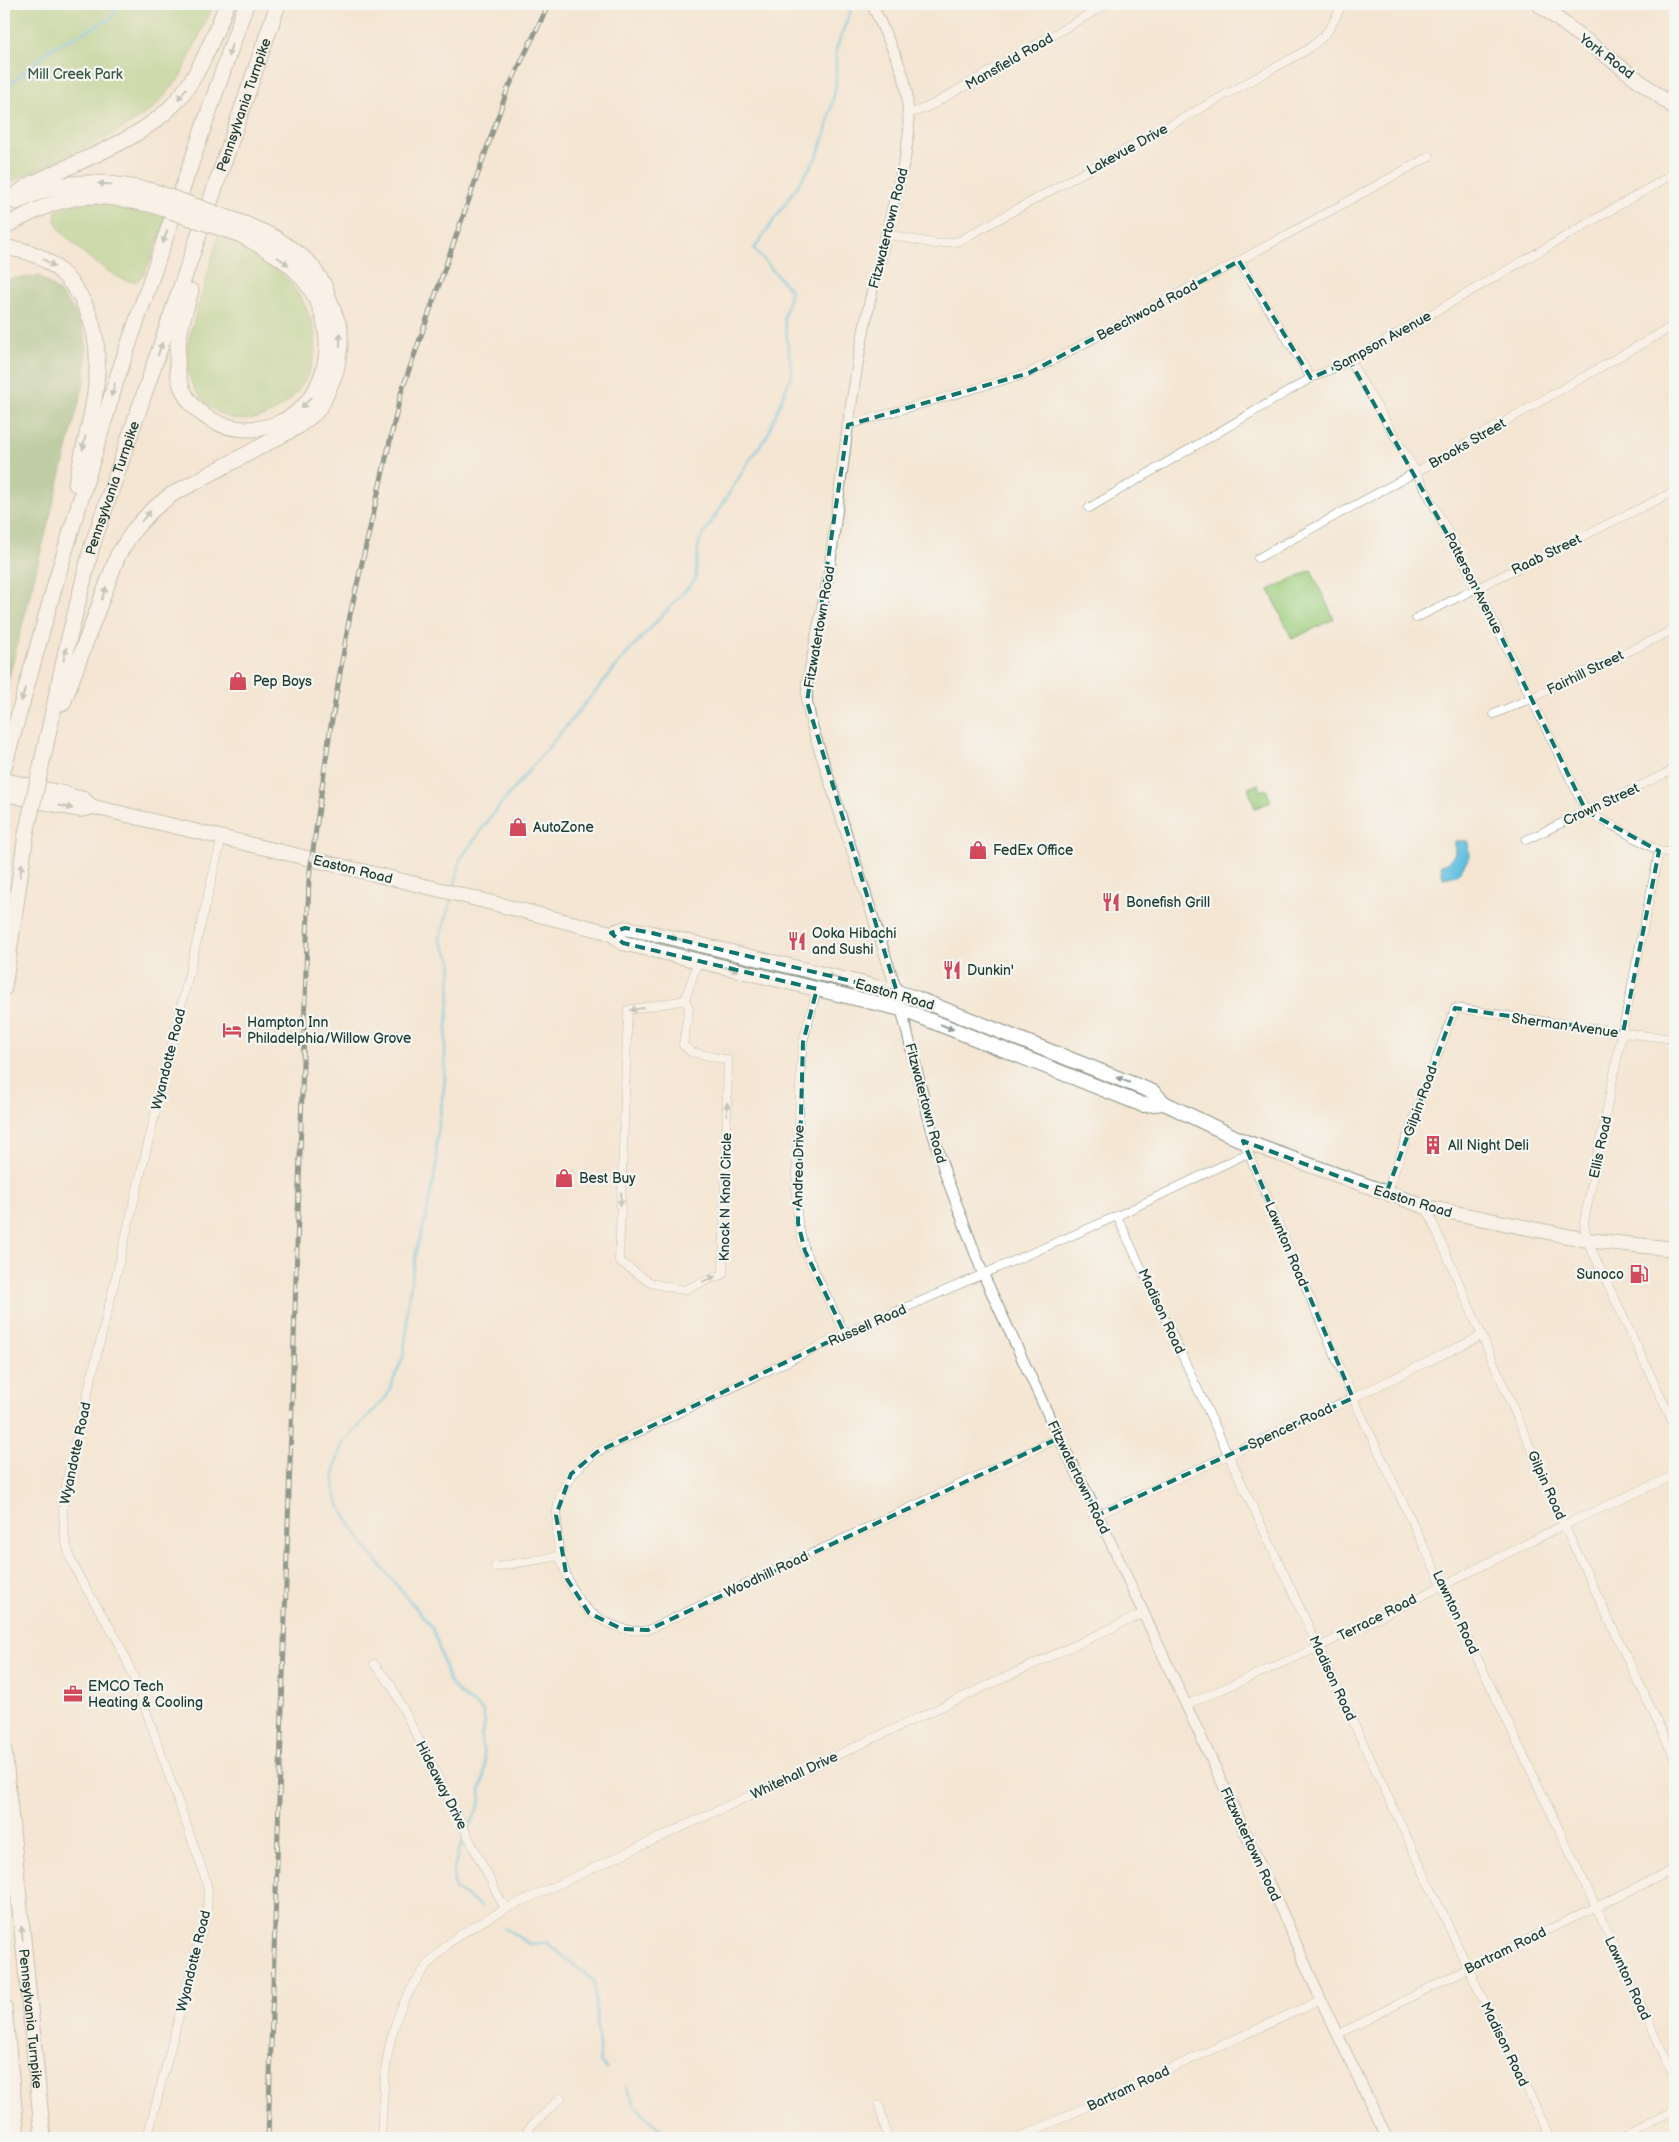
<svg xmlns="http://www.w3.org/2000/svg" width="1679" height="2142" viewBox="0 0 1679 2142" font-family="'Balsamiq Sans',sans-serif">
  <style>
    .green { fill: #9fcd7b; stroke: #5f8558 }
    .forest { fill: #7fb06b; stroke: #4f7650 }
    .water { fill: #60bfdf; stroke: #407e8a }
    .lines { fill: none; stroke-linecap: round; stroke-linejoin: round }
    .stream { stroke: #60bfdf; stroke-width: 3 }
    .minor-casing { stroke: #8a9284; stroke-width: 9 }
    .tertiary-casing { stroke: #8a9284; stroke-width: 12 }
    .primary-casing { stroke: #8a9284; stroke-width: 14 }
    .trunk-casing { stroke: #8a9284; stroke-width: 16 }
    .motorway-casing { stroke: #8a9284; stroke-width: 17 }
    .minor { stroke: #fff; stroke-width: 8 }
    .tertiary { stroke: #fff; stroke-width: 10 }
    .primary { stroke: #fff; stroke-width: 12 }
    .trunk { stroke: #fff; stroke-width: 14 }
    .motorway { stroke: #fff; stroke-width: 15 }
    .rail-casing { stroke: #1f3d34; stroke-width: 5 }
    .rail { stroke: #f6f6f2; stroke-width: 3; stroke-dasharray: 9; stroke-linecap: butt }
    .motorway-bridge-casing { stroke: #8a9284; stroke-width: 17; stroke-linecap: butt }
    .motorway-bridge { stroke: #fff; stroke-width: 15 }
    .oneway { fill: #8f9e9a }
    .marked { fill: none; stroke: #0f766e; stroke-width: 4; stroke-dasharray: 10 6; stroke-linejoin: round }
    .labels { text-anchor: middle; stroke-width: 4.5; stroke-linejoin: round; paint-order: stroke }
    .street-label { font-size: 14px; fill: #1f3d34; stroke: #f6f6f2 }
    .park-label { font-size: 14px; fill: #395a42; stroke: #f6f6f2 }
    .poi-label { font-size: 14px; fill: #1f3d34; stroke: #f6f6f2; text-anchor: start }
  </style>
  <rect width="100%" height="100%" fill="#f6f6f2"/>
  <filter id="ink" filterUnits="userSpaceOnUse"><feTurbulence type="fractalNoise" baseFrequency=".02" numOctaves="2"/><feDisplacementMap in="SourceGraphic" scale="10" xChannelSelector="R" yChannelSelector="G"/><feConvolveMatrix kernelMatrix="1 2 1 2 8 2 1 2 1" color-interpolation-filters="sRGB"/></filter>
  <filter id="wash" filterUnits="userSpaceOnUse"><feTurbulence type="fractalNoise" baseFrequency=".0096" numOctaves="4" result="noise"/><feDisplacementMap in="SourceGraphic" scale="20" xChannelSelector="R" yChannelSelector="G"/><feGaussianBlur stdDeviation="1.12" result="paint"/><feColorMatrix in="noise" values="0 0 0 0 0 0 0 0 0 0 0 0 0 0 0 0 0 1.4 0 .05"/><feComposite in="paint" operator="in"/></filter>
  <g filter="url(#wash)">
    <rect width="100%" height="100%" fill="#f4e6d3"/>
    <!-- green -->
    <g class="green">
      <polygon points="4,4 214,4 179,79 153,109 112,135 4,185"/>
      <path d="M96,202L167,213C162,226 149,277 136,281C120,287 65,240 57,225C55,221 55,216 56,211L74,204Z"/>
      <path d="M219,234C241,245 262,255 280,272C297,288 313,315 315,338C319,396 248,450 203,400C193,389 186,373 186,359C186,343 193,326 197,310C205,285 212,259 219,234Z"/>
      <polygon points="1311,570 1334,619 1292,639 1269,590"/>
      <polygon points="1258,784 1261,791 1266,789 1271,802 1255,808 1248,788"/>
    </g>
    <!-- forest -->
    <path class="forest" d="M39,276C62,292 83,314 86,344C87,355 85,367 85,379L4,697V281L9,279Z"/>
    <!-- water -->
    <polygon class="water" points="1455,841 1468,841 1469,858 1457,875 1443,878 1441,865 1448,863 1455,853"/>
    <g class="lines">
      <!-- stream -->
      <g class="stream">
        <polyline points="4,90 50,49 112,18 119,4"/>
        <polyline points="454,888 461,858 496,810 630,650 695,580 699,542 749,461 767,436 792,374 784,317 791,291 754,249 817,157 826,132 836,85 836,50 853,4"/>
        <polyline points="452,897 440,940 452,961 445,1050 445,1080 436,1144 437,1163 426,1218 417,1247 407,1308 407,1330 403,1357 387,1396 343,1443 336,1463 334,1477 335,1494 340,1507 367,1549 433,1629 449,1681 461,1695 482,1710 485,1723 481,1736 485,1764 484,1779 480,1791 481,1801 459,1850 453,1873 455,1889 481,1906"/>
        <polyline points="505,1928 529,1944 547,1943 594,1981 600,2061 607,2069"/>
        <path d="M626,2087C636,2111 652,2124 673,2138"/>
      </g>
    </g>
  </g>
  <g filter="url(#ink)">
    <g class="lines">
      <!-- minor casing -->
      <g class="minor-casing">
        <g id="minor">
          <polyline points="909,114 930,106 1107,4"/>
          <path d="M886,234L936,244L959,241L1305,51C1327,36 1332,27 1342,4"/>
          <polyline points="1239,261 1311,378"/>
          <polyline points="1350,361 1416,472 1477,587 1586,811 1659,851 1675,853"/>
          <polyline points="848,425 1029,373 1239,261 1430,156"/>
          <polyline points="1089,508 1311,378 1350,361 1675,173"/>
          <polyline points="1258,558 1416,472 1675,325"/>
          <polyline points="1416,618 1675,491"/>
          <polyline points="1494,714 1532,698 1675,629"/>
          <polyline points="1526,840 1675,769"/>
          <polyline points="1659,851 1584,1222 1587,1240 1675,1427"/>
          <polyline points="817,989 803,1042 801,1063 796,1192 798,1223 805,1251 845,1334"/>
          <polyline points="685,1000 628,1010 619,1261 651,1283 683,1290 723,1274 728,1060 691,1052 683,1045 689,1008 685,1000 698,961"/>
          <polyline points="1243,1141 1353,1398 1596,1907 1675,2079"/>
          <polyline points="1386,1194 1455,1008 1623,1033 1675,1039"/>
          <polyline points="1426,1207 1564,1525 1675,1759"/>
          <polyline points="1117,1216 1468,1968 1551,2138"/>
          <polyline points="1098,1515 1353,1398 1481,1336"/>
          <path d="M560,1556C552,1508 555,1483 597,1452L845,1334L1117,1216L1248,1153"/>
          <path d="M495,1567L560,1556C570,1589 579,1612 613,1625C626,1630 634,1632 648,1630L1059,1438"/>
          <polyline points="374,1664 391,1685 505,1909"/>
          <polyline points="1186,1705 1319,1647 1564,1525 1675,1475"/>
          <polyline points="1337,2035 1468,1968 1675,1869"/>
          <polyline points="879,2105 888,2138"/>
          <polyline points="147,2138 207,1910 208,1890 204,1874 135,1680 118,1641 81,1580 70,1558 64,1534 63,1509 67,1479 222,837"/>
          <path d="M381,2138C385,2060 385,2002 447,1945C460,1932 488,1919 505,1909L1144,1613"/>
          <polyline points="522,2138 531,2126 561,2098"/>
          <polyline points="1018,2138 1321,2000"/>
          <polyline points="1618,2138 1675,2111"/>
        </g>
      </g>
      <!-- tertiary casing -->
      <g class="tertiary-casing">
        <polyline id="tertiary" points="872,4 897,59 904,78 907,94 909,131 905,158 870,300 859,355 848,425 829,572 807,684 807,702 812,726 897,992 930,1123 946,1176 983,1274 1059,1438 1098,1515 1284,1916 1321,2000 1387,2138"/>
      </g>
      <!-- primary casing -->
      <g class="primary-casing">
        <polyline id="primary" points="67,794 84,798 94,807"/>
      </g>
      <!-- trunk casing -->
      <g class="trunk-casing">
        <g id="trunk">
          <polyline points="1538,4 1675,108"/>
          <polyline points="4,780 67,794"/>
          <polyline points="4,794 80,810 94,807 445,891 611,933 623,943 901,1009 1143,1105 1164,1103"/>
          <polyline points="611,933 625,928 652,933 897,992 918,999 1153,1092 1164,1103 1243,1141 1426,1207 1587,1240 1675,1249"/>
        </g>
      </g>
      <!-- motorway casing -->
      <g class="motorway-casing">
        <g id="motorway">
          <path d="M16,202C28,197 40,191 53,188C86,178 120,185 153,191"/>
          <path d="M4,204C13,198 22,189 32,184C76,161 140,141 174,104C199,77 213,38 227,4"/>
          <path d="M4,227C30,212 65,195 95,196C113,197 132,201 149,204"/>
          <path d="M4,248C28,249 48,258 65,276C121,336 90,414 76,484"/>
          <path d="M191,291C182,320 170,359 182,388C202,437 276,443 308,401C321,385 328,362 327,341C326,315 316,292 298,273C284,257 260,246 241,235"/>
          <polyline points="63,703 118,555 134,530 151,511 171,495 297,427 316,412 323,402 336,371 340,346 340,329 324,285 310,264 300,255 274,237 245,224"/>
          <path id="s1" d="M44,753L68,642L92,546L278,4"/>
          <polyline points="4,767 56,581 117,378 246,4"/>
          <polyline points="4,988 26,834"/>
          <path id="s2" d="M4,1750L43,2138"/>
          <polyline points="4,2007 17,2138"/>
        </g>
      </g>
      <!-- minor -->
      <use href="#minor" class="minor"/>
      <!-- tertiary -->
      <use href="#tertiary" class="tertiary"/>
      <!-- primary -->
      <use href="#primary" class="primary"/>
      <!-- trunk -->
      <use href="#trunk" class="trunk"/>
      <!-- motorway -->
      <use href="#motorway" class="motorway"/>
      <!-- rail casing -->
      <g class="rail-casing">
        <polyline id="rail" points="268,2138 309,878 330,731 350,615 401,393 507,91 549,4"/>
      </g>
      <!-- rail -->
      <use href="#rail" class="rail"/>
      <!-- motorway-bridge casing -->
      <g class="motorway-bridge-casing">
        <g id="motorway-bridge">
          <polyline points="153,191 245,224"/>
          <polyline points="149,204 241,235"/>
          <polyline points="26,834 44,753"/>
        </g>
      </g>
      <!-- motorway-bridge -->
      <use href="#motorway-bridge" class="motorway-bridge"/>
    </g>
    <!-- one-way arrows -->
    <defs><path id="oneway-solid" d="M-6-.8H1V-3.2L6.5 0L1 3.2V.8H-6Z" transform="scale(1.25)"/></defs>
    <g class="oneway">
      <use href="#oneway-solid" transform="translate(230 50) rotate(109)"/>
      <use href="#oneway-solid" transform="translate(182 94) rotate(127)"/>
      <use href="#oneway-solid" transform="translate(105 184) rotate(-175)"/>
      <use href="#oneway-solid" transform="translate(165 237) rotate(109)"/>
      <use href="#oneway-solid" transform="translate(283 261) rotate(35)"/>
      <use href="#oneway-solid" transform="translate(49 263) rotate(35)"/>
      <use href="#oneway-solid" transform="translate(340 340) rotate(-90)"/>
      <use href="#oneway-solid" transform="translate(160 349) rotate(-71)"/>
      <use href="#oneway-solid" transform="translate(113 390) rotate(107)"/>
      <use href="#oneway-solid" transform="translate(306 403) rotate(132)"/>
      <use href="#oneway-solid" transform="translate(84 443) rotate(102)"/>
      <use href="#oneway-solid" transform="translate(146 516) rotate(-48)"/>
      <use href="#oneway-solid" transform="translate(104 593) rotate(-70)"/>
      <use href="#oneway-solid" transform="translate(65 654) rotate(-78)"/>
      <use href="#oneway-solid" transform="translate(23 695) rotate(106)"/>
      <use href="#oneway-solid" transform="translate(66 807) rotate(12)"/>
      <use href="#oneway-solid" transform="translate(21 870) rotate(-82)"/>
      <use href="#oneway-solid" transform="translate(675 938) rotate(-166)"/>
      <use href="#oneway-solid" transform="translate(731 969) rotate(14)"/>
      <use href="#oneway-solid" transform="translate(833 977) rotate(-166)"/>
      <use href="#oneway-solid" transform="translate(637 1009) rotate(170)"/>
      <use href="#oneway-solid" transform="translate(947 1027) rotate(22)"/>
      <use href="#oneway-solid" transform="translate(1123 1080) rotate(-158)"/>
      <use href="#oneway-solid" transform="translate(727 1109) rotate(-89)"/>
      <use href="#oneway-solid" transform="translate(621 1199) rotate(92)"/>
      <use href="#oneway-solid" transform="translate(709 1279) rotate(-22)"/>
      <use href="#oneway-solid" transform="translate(22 1933) rotate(-96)"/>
    </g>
  </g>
  <!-- marked area -->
  <path d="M0 0H1679V2142H0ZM1239,261L1311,378L1350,361L1477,587L1586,811L1659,851L1623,1033L1455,1008L1386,1194L1243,1141L1353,1398L1098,1515L1059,1438L648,1630L622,1629L589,1613L567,1579L556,1515L571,1474L597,1452L845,1334L805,1251L798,1223L803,1042L817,989L623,943L611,933L625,928L652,933L897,992L807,702L848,425L1029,373Z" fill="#f4e6d3" fill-opacity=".55" fill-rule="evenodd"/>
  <path class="marked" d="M1239,261L1311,378L1350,361L1477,587L1586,811L1659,851L1623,1033L1455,1008L1386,1194L1243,1141L1353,1398L1098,1515L1059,1438L648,1630L622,1629L589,1613L567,1579L556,1515L571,1474L597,1452L845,1334L805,1251L798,1223L803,1042L817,989L623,943L611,933L625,928L652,933L897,992L807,702L848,425L1029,373Z"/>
  <!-- icons -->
  <defs>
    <g id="shop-bare" transform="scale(1.5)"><path d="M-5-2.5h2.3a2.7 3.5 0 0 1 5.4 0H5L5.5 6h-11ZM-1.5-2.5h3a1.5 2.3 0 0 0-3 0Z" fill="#d1495b" stroke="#f6f6f2" stroke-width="2.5" paint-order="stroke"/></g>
    <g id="restaurant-bare" transform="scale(1.5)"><path d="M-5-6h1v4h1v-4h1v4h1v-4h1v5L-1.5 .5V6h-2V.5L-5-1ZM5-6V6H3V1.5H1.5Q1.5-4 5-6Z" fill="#d1495b" stroke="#f6f6f2" stroke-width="2.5" paint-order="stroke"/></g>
    <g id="hotel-bare" transform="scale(1.5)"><path d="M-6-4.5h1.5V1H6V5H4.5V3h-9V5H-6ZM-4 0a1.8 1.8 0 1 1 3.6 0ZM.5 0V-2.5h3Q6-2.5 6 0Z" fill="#d1495b" stroke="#f6f6f2" stroke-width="2.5" paint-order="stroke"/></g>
    <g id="building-bare" transform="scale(1.5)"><path d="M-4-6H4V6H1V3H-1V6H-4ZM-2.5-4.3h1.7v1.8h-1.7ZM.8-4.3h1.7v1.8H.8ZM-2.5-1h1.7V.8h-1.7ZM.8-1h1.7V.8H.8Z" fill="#d1495b" stroke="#f6f6f2" stroke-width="2.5" paint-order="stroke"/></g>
    <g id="fuel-bare" transform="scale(1.5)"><path d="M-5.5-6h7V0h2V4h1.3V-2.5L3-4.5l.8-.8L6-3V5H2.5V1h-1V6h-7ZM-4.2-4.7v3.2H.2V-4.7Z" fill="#d1495b" stroke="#f6f6f2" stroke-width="2.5" paint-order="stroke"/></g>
    <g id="office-bare" transform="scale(1.5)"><path d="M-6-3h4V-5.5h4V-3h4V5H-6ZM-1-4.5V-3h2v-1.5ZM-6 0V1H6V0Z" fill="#d1495b" stroke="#f6f6f2" stroke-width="2.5" paint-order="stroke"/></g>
  </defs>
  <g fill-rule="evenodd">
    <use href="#shop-bare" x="238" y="681"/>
    <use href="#shop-bare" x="518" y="827"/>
    <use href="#shop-bare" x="978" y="850"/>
    <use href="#restaurant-bare" x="1111" y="902"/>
    <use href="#restaurant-bare" x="797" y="941"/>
    <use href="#restaurant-bare" x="952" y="970"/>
    <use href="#hotel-bare" x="232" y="1030"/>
    <use href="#building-bare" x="1433" y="1145"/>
    <use href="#shop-bare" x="564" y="1178"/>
    <use href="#fuel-bare" x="1639" y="1274"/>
    <use href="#office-bare" x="73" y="1694"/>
  </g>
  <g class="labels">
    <!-- street labels -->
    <g class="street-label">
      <text transform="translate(1607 56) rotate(37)" y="5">York Road</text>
      <text transform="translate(1009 61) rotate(-30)" y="5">Mansfield Road</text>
      <text dy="5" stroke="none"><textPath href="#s1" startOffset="679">Pennsylvania Turnpike</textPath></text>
      <text transform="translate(1127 149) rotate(-29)" y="5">Lakevue Drive</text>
      <text transform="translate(888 228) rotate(-76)" y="5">Fitzwatertown Road</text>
      <text transform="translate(1147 310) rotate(-28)" y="5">Beechwood Road</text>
      <text transform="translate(1382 341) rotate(-29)" y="5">Sampson Avenue</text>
      <text transform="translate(1467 443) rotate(-30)" y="5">Brooks Street</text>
      <text dy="5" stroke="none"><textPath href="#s1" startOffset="274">Pennsylvania Turnpike</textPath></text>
      <text transform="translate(1546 554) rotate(-26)" y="5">Raab Street</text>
      <text transform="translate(1474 583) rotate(63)" y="5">Patterson Avenue</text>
      <text transform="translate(819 627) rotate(-80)" y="5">Fitzwatertown Road</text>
      <text transform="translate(1585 672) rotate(-26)" y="5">Fairhill Street</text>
      <text transform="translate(1601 804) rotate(-25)" y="5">Crown Street</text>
      <text transform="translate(353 869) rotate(14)" y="5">Easton Road</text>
      <text transform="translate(895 994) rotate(16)" y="5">Easton Road</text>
      <text transform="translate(1565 1025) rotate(8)" y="5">Sherman Avenue</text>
      <text transform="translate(168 1059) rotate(-76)" y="5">Wyandotte Road</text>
      <text transform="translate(1420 1101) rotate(-70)" y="5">Gilpin Road</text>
      <text transform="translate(926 1103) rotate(75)" y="5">Fitzwatertown Road</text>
      <text transform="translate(1600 1147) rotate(-78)" y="5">Ellis Road</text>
      <text transform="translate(798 1166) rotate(-89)" y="5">Andrea Drive</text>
      <text transform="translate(725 1197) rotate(-89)" y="5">Knock N Knoll Circle</text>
      <text transform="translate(1413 1201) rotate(17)" y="5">Easton Road</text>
      <text transform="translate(1287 1244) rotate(67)" y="5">Lawnton Road</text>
      <text transform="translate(1162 1311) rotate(65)" y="5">Madison Road</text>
      <text transform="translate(867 1325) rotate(-24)" y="5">Russell Road</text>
      <text transform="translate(1290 1426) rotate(-25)" y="5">Spencer Road</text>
      <text transform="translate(75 1453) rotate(-78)" y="5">Wyandotte Road</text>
      <text transform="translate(1079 1477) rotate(64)" y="5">Fitzwatertown Road</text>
      <text transform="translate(1547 1485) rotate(66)" y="5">Gilpin Road</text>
      <text transform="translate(766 1574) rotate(-25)" y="5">Woodhill Road</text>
      <text transform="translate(1456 1612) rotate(65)" y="5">Lawnton Road</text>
      <text transform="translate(1377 1617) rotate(-27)" y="5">Terrace Road</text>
      <text transform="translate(1333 1678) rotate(65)" y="5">Madison Road</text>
      <text transform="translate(794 1775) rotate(-25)" y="5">Whitehall Drive</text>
      <text transform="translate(442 1785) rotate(63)" y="5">Hideaway Drive</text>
      <text transform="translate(1251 1844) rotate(65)" y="5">Fitzwatertown Road</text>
      <text transform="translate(1505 1950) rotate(-26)" y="5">Bartram Road</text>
      <text transform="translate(193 1961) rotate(-76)" y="5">Wyandotte Road</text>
      <text transform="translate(1628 1978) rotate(65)" y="5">Lawnton Road</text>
      <text dy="5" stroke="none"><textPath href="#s2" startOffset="270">Pennsylvania Turnpike</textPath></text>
      <text transform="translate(1505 2044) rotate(64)" y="5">Madison Road</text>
      <text transform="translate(1128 2088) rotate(-25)" y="5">Bartram Road</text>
    </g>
    <!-- park labels -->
    <g class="park-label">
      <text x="75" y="79">Mill Creek Park</text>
    </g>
    <!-- poi labels -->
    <g class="poi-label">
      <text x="253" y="686">Pep Boys</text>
      <text x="533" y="832">AutoZone</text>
      <text x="993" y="855">FedEx Office</text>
      <text x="1126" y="907">Bonefish Grill</text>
      <text x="812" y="938">Ooka Hibachi<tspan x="812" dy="16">and Sushi</tspan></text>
      <text x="967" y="975">Dunkin'</text>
      <text x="247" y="1027">Hampton Inn<tspan x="247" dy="16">Philadelphia/Willow Grove</tspan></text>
      <text x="1448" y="1150">All Night Deli</text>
      <text x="579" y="1183">Best Buy</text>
      <text x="1624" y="1279" text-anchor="end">Sunoco</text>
      <text x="88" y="1691">EMCO Tech<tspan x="88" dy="16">Heating &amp; Cooling</tspan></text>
    </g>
  </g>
  <!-- margin -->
  <rect width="1679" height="2142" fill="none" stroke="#f6f6f2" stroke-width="20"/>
</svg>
